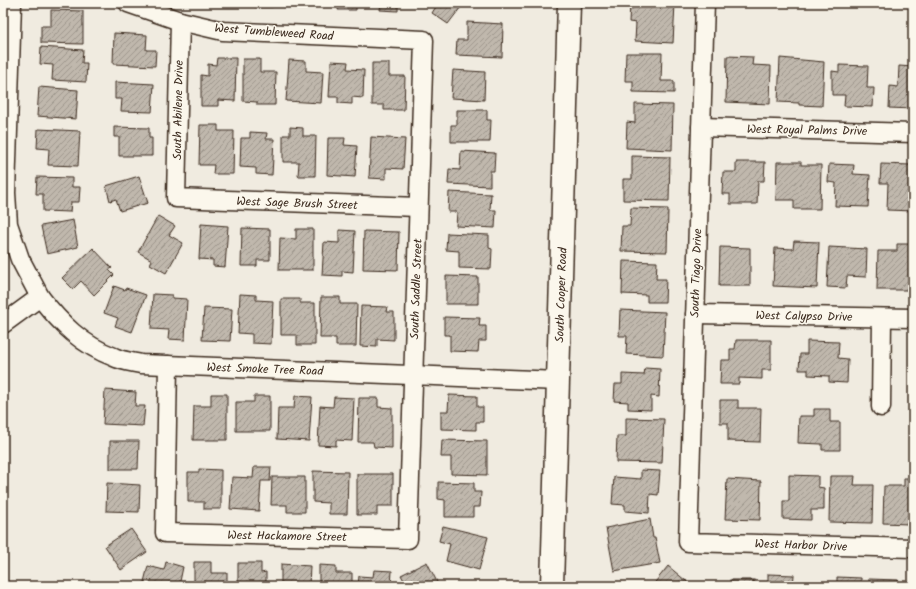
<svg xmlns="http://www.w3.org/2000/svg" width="916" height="589" viewBox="0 0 916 589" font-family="Kalam,sans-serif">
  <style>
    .building { fill: url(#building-hatch); stroke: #3b2a1e }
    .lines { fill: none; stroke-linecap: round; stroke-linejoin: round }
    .minor-casing { stroke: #3b2a1e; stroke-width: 21 }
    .secondary-casing { stroke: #3b2a1e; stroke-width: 25 }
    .minor { stroke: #fbf7ec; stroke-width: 18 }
    .secondary { stroke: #fbf7ec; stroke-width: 22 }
    .labels { text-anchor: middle; stroke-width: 3; stroke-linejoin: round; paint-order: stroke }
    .street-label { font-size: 12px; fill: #3b2a1e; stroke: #fbf7ec }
  </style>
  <defs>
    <pattern id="building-hatch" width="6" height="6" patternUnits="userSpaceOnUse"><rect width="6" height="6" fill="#c0b8ad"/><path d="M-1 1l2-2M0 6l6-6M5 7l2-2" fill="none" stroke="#9d968c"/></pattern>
  </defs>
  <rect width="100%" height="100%" fill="#f0ebe0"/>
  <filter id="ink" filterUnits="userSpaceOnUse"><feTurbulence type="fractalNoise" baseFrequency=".025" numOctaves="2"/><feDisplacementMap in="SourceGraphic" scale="8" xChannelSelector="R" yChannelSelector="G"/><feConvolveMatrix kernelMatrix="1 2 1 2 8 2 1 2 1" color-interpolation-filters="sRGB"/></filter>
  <g filter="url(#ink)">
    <!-- building -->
    <g class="building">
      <rect x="255" y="3" width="17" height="4"/>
      <rect x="295" y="3" width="28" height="4"/>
      <polygon points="339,3 356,3 356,10 338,10"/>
      <polygon points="381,3 414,3 414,4 398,4 398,11 380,10"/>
      <polygon points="434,3 464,3 448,24 432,13 437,5"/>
      <polygon points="630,3 675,3 673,43 635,41 636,23 629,22"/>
      <polygon points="51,10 83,11 83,44 41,43 41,26 51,26"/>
      <polygon points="467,22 503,24 502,57 456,55 457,40 467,40"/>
      <polygon points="114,33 147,35 146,50 156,50 155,66 113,64"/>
      <polygon points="41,47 83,50 82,63 87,63 86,82 52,80 53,65 40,64"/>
      <polygon points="626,53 662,53 661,81 674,81 674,93 633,92 633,81 625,81"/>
      <polygon points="727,56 753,57 752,65 771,66 770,104 726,102"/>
      <polygon points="217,58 236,58 235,101 218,100 218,106 201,106 201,75 208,76 208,64 216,65"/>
      <polygon points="780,58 824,62 822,106 799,105 799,103 778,102"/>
      <polygon points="243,59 260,59 260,72 276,72 275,105 257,105 257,102 243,101"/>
      <polygon points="289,60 306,61 306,71 323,72 321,103 286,101"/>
      <polygon points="331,61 348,62 347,69 364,70 363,98 352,97 352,104 338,103 338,97 329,97"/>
      <polygon points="372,63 389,63 389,76 405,76 404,110 384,110 384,105 372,105"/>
      <polygon points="839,65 868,66 867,88 874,88 873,107 844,106 845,95 832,95 832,71 839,72"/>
      <polygon points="899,66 913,67 913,109 889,108 890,86 898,87"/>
      <polygon points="453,70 485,72 484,100 451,98"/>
      <polygon points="115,82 154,84 152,112 121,111 122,99 115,99"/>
      <polygon points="39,87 78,90 76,119 37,116"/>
      <polygon points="635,104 673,105 672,150 626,148 627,122 635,123"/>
      <polygon points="457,110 487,110 487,120 491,120 490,142 451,142 451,125 457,125"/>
      <polygon points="200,125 218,125 218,131 234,131 233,174 213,174 214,165 199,165"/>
      <polygon points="114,127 149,128 149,138 152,138 152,156 119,156 119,137 114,137"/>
      <polygon points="290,127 303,128 303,136 316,136 315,176 298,176 299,162 283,162 283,135 290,135"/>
      <polygon points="38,129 80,131 78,166 48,165 49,149 37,148"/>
      <polygon points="250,132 267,133 266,139 274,139 272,175 256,174 256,168 240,167 241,138 250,138"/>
      <polygon points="371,137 405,139 403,169 386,168 386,179 369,178"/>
      <polygon points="328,138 345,138 344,145 357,146 355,177 327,175"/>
      <polygon points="461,151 495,153 494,171 490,171 490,186 448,184 449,169 460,170"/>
      <polygon points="632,156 670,157 669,201 623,200 623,179 632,179"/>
      <polygon points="736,162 765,162 764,181 758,181 757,204 730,204 730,194 722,194 723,172 736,172"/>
      <polygon points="777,162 801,162 801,165 821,165 820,209 794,209 794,200 776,200"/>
      <polygon points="829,164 854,165 853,174 870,175 868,207 835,206 836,183 828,182"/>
      <polygon points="881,164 911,165 911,177 913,177 913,211 887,210 888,183 880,183"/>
      <polygon points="139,176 148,203 120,211 116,199 110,201 106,186"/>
      <polygon points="37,177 72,178 72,187 80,187 79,202 71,202 70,212 43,211 43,194 36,194"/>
      <polygon points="449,192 491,194 490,210 496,210 495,228 456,226 457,212 448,212"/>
      <polygon points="631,208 668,209 667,252 621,251 622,226 630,226"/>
      <polygon points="158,216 175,226 169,235 183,243 166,273 150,264 152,260 138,252"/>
      <polygon points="73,220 78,247 47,254 41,226"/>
      <polygon points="201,224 228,226 225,267 213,266 213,260 199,259"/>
      <polygon points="242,228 270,229 270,260 257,260 257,266 241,266"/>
      <polygon points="296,229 313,229 313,270 279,270 280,238 296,239"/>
      <polygon points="339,230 355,231 353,272 342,271 342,276 322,275 324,242 339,243"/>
      <polygon points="364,231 399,232 398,270 363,269"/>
      <polygon points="447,233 489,235 489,248 492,249 491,269 459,268 459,251 446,250"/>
      <polygon points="794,241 819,242 817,288 773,286 775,248 793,249"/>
      <polygon points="897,244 913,244 913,290 877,290 878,251 897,251"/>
      <polygon points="720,247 750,248 750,286 719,286"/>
      <polygon points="829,247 867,249 866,277 847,276 846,288 827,287"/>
      <polygon points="93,248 112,268 109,270 114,275 94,295 81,281 73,289 62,278"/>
      <polygon points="623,261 657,262 656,279 666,279 665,302 647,302 647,295 622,294"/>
      <polygon points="446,276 478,277 478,304 446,304"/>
      <polygon points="114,286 125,290 126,288 146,295 132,332 115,326 118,318 104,313"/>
      <polygon points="153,294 172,295 172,298 187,299 185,340 168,339 169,330 151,329"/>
      <polygon points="240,294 256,295 256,300 273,301 271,344 252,343 252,334 238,333"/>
      <polygon points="321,297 340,297 340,304 357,304 356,346 336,346 336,338 320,338"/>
      <polygon points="281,299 300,299 300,303 315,303 315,345 297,345 297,335 281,335"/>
      <polygon points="361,306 387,307 386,312 394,312 394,340 377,339 377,347 360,346"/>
      <polygon points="204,308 232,309 230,341 202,340"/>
      <polygon points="620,310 665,312 663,356 626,354 627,336 619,336"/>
      <polygon points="444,317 480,318 479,326 486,326 486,341 479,341 478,352 450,351 450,335 444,335"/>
      <polygon points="736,340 771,340 771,370 762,370 762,379 739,378 739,384 720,384 721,360 730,360 730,349 735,349"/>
      <polygon points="807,341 839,342 838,358 848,359 847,383 829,382 829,376 808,375 808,370 799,370 800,354 807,354"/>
      <polygon points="645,368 660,369 659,397 651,396 651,410 628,409 628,402 614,401 615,384 622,384 622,374 644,375"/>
      <polygon points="105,390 136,392 135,406 145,406 143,426 103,424"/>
      <polygon points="211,394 227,394 227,440 193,440 194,406 211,406"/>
      <polygon points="449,395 477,396 477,407 483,407 483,422 476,422 476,430 441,429 441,411 448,411"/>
      <polygon points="254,396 270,396 270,431 236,431 236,402 254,402"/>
      <polygon points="295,396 312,397 309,441 277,439 278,408 294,408"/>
      <polygon points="334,397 354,398 352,441 336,440 336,446 318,445 320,406 333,407"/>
      <polygon points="359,398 378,398 378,407 392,408 392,448 374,447 373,442 358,442"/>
      <polygon points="720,400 738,400 738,408 761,408 760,442 728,441 728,423 720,423"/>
      <polygon points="814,409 830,409 830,422 840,422 840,450 822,450 822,444 798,443 799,416 814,416"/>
      <polygon points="626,418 664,419 662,463 616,462 617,436 626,436"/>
      <polygon points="442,440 487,441 487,475 451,474 451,457 441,457"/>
      <polygon points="110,441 139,441 138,469 110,469"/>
      <polygon points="254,467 271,467 270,481 261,481 259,511 230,509 232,477 253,478"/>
      <polygon points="199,469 221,470 221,509 204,509 204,502 188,502 188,472 199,472"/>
      <polygon points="641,470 660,471 658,495 650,494 649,513 625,511 625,505 612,504 614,477 641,479"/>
      <polygon points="313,471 348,472 347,514 329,514 329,503 313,502"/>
      <polygon points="357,474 393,474 393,506 377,506 377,515 357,515"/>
      <polygon points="789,475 818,476 818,487 824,488 824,510 811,510 811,520 783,519 783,501 789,501"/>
      <polygon points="830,476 855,476 854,485 873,485 872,523 829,522"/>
      <polygon points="272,477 305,477 305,512 287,512 287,505 271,505"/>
      <polygon points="904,478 913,478 913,523 908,523 908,524 883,523 884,486 904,486"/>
      <polygon points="727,479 761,481 760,520 725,519"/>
      <polygon points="438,482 474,483 474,492 481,492 480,507 473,507 473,517 445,517 445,500 438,499"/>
      <polygon points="107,483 140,485 139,512 106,511"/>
      <polygon points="650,519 653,538 655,538 660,563 614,571 606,528"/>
      <polygon points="443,526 488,537 479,570 446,561 450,544 439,541"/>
      <polygon points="131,529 147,552 121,570 105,546"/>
      <polygon points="166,562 183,567 179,586 143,586 148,566 164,570"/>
      <polygon points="194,562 211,562 211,573 227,573 227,586 194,586"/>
      <polygon points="427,562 439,586 407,586 401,575"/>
      <polygon points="238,563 261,563 261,573 266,572 266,586 238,586"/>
      <polygon points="281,564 310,566 309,586 281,586"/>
      <polygon points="319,565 336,566 336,573 352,573 352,586 319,586"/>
      <polygon points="668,566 692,586 652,586"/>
      <polygon points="374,570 392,571 391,586 358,586 359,576 373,577"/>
      <polygon points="768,574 794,575 793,586 798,586 768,586"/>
      <polygon points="837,577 861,578 861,586 837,586"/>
      <polygon points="869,579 898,580 898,586 869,586"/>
      <rect x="730" y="580" width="24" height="6"/>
    </g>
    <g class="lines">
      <!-- minor casing -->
      <g class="minor-casing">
        <g id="minor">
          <polyline points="12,3 6,193 8,224 20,259 40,297"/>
          <polyline points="128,3 180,21 223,31 424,40 408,539 165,533 168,365"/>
          <polyline points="705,3 688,542 913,548"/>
          <polyline points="180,21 176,198 418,207"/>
          <polyline points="701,127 913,133"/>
          <polyline points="695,314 913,318"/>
          <path d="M3,324L40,297C61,324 82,345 114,357C122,361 132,362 141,364L559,381"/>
          <polyline points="881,407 882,318"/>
        </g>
      </g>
      <!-- secondary casing -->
      <g class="secondary-casing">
        <polyline id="secondary" points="552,586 569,3"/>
      </g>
      <!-- minor -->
      <use href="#minor" class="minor"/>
      <!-- secondary -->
      <use href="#secondary" class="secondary"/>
    </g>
  </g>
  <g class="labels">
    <!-- street labels -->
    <g class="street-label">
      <text transform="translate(274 32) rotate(4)" y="4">West Tumbleweed Road</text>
      <text transform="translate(178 110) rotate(-89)" y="4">South Abilene Drive</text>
      <text transform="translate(807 130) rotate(1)" y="4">West Royal Palms Drive</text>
      <text transform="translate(297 203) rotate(2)" y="4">West Sage Brush Street</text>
      <text transform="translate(696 273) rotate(-88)" y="4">South Tiago Drive</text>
      <text transform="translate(416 289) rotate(-88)" y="4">South Saddle Street</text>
      <text transform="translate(561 295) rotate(-88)" y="4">South Cooper Road</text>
      <text transform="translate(804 316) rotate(1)" y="4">West Calypso Drive</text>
      <text transform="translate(265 369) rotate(2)" y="4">West Smoke Tree Road</text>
      <text transform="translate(287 536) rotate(1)" y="4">West Hackamore Street</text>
      <text transform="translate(801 545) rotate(2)" y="4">West Harbor Drive</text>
    </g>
  </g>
  <!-- margin -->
  <rect width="916" height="589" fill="none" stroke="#fbf7ec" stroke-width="16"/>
  <rect x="8" y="8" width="900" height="573" fill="none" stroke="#3b2a1e" stroke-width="1.5" filter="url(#ink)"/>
</svg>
